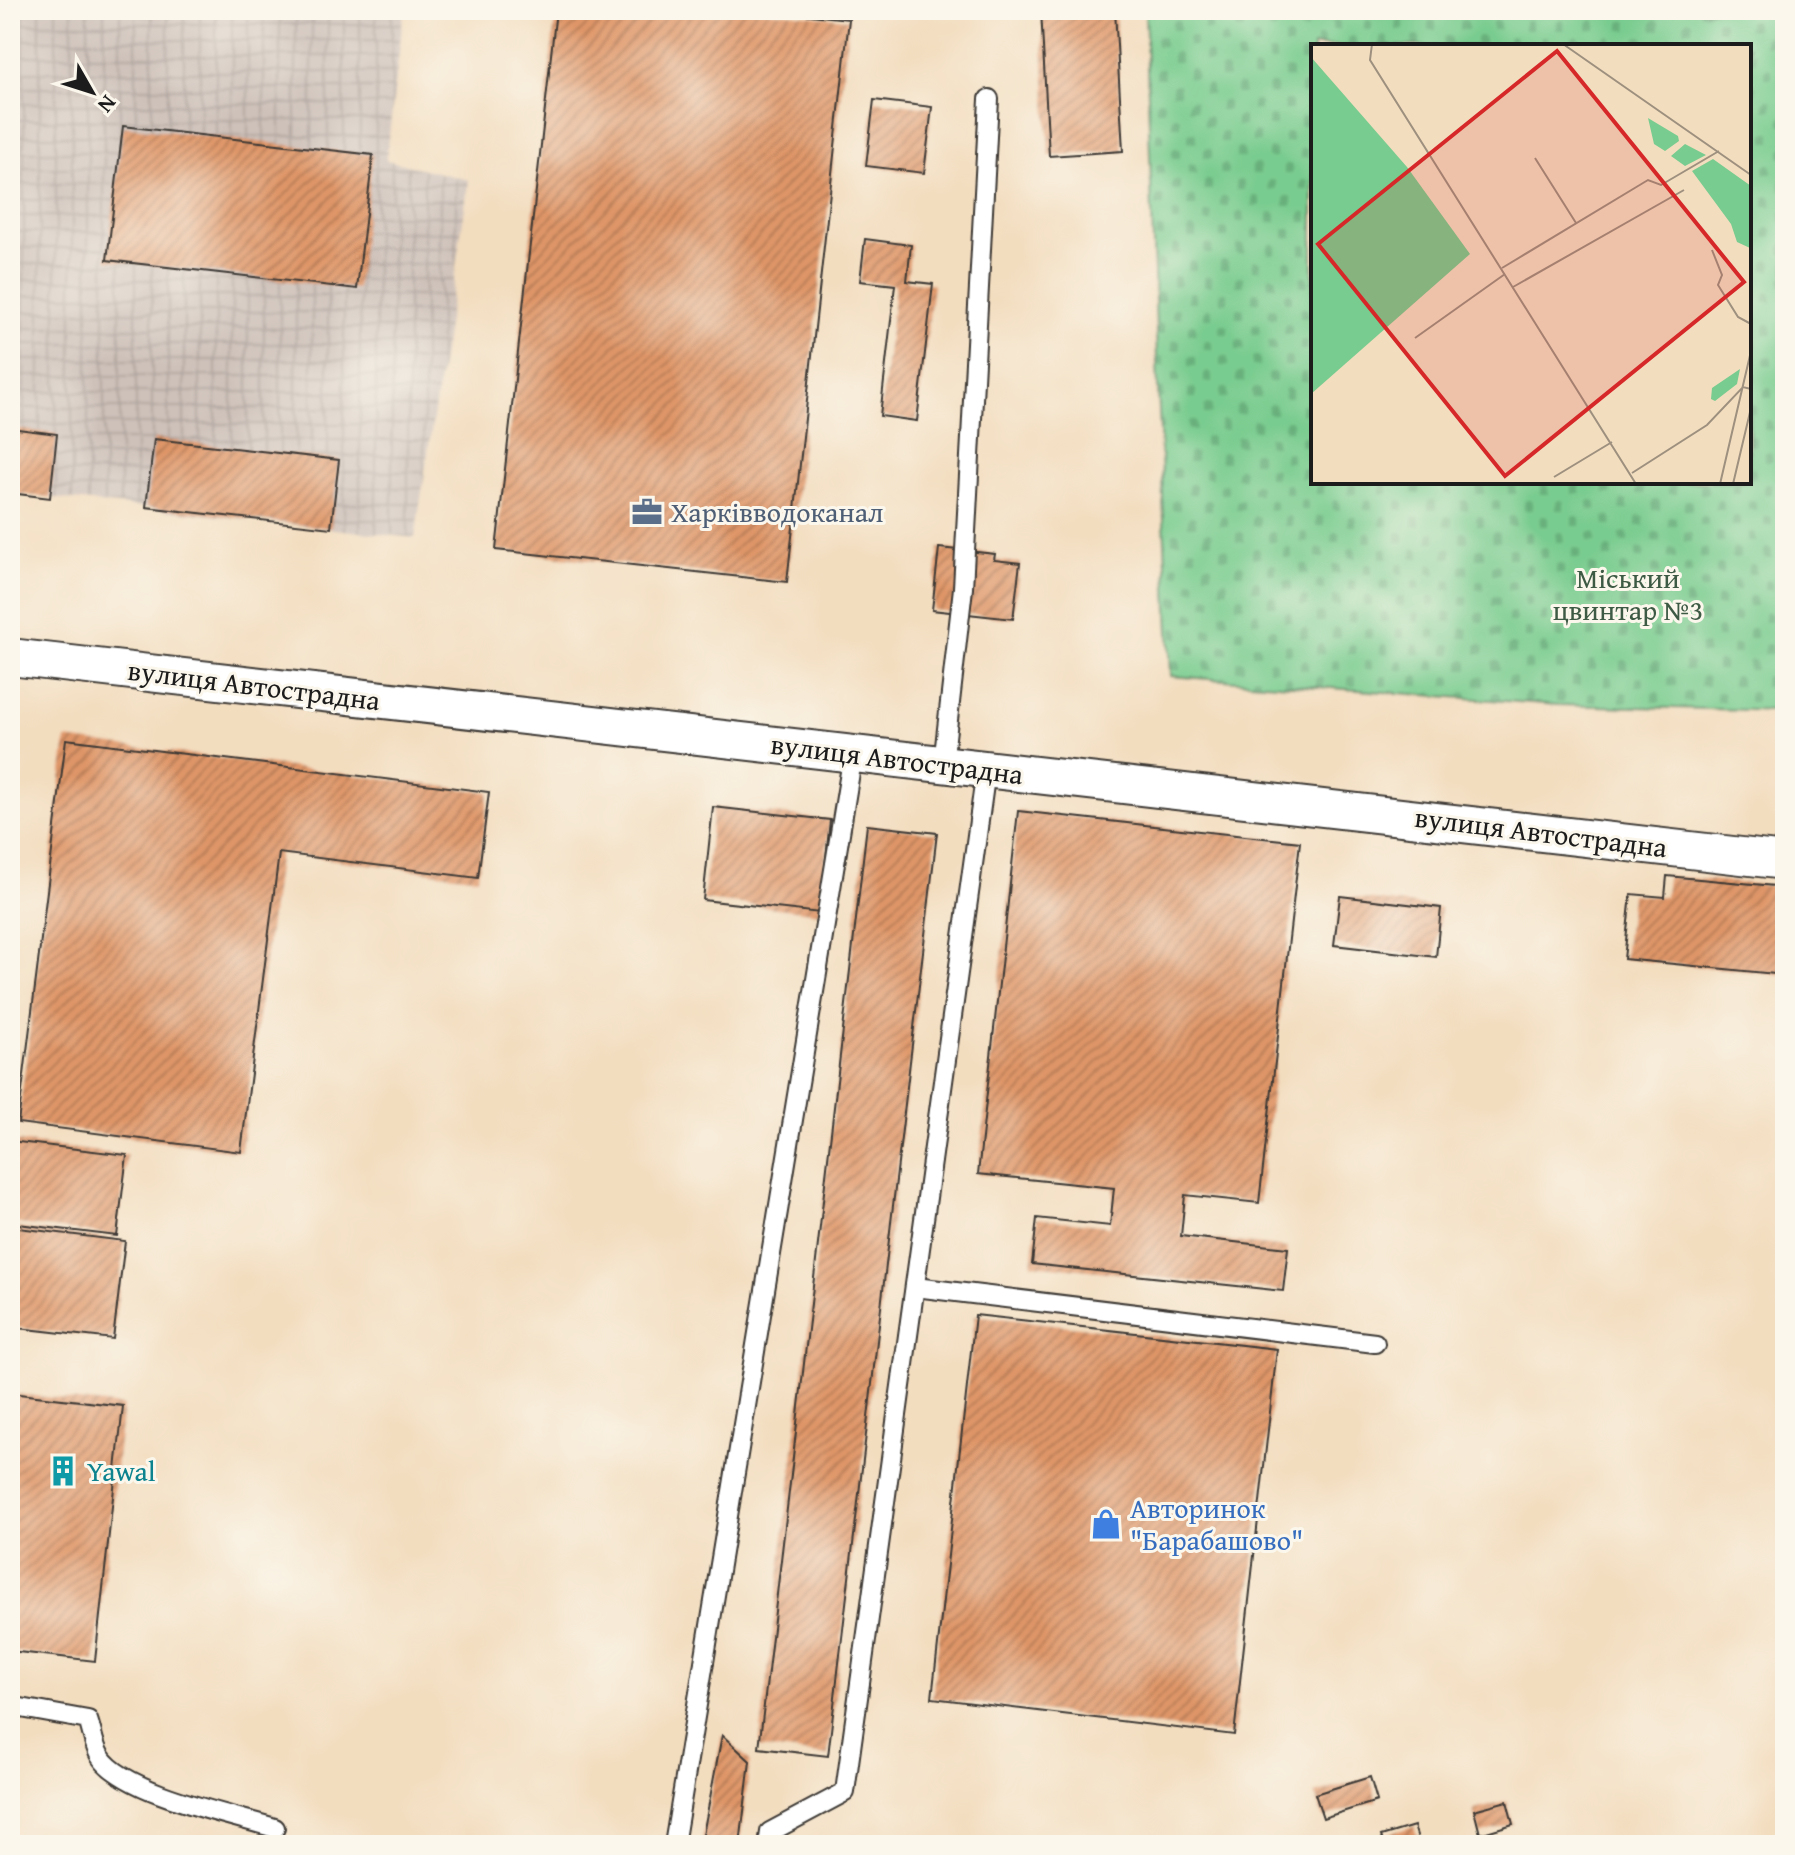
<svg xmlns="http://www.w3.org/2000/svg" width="1795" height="1855" viewBox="0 0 1795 1855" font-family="'Gentium Book Plus',serif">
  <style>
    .industrial { fill: url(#industrial-grid) }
    .cemetery { fill: url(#cemetery-stones); stroke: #4a7456; stroke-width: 2; fill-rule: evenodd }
    .building { fill: url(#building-hatch) }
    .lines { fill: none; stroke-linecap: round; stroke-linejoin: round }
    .service-casing { stroke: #3c3934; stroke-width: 22 }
    .minor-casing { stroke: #3c3934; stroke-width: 40 }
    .service { stroke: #fff; stroke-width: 18 }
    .minor { stroke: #fff; stroke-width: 36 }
    .labels { text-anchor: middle; stroke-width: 6; stroke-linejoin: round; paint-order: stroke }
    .service-label { font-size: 28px; fill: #4e5e75; stroke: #fbf7ec; text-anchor: start }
    .park-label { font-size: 28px; fill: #3d5a44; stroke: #fbf7ec }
    .street-label { font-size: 28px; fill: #1c1c1c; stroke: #fbf7ec }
    .culture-label { font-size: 28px; fill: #0d838f; stroke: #fbf7ec; text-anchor: start }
    .shop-label { font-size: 28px; fill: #366cbe; stroke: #fbf7ec; text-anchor: start }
    .inset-road { fill: none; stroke: #9d907e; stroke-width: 2 }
    .view { fill: #d62828; fill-opacity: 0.15; stroke: #d62828; stroke-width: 4 }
    .inset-edge { fill: none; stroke: #1c1c1c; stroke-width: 4 }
  </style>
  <defs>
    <pattern id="industrial-grid" width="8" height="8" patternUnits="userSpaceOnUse" patternTransform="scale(2)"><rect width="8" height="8" fill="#cec1ba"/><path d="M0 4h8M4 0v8" fill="none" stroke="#b0a59f"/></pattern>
    <pattern id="cemetery-stones" width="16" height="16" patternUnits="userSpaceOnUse" patternTransform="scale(2)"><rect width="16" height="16" fill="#79cc8f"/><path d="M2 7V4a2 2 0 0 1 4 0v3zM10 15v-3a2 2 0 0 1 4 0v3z" fill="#68af7b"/></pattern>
    <pattern id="building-hatch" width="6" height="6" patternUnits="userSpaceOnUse" patternTransform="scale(2)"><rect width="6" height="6" fill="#df9668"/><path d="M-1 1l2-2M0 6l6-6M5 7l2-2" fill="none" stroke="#b47a55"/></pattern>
  </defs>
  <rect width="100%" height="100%" fill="#fbf7ec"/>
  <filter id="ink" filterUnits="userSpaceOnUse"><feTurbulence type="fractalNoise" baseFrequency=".0125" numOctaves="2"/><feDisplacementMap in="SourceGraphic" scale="16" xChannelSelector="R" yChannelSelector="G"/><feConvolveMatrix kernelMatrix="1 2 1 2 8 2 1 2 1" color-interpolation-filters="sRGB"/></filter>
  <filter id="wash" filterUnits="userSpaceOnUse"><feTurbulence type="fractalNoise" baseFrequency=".006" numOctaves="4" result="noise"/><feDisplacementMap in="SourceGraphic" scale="32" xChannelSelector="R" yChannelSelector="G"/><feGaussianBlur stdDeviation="1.8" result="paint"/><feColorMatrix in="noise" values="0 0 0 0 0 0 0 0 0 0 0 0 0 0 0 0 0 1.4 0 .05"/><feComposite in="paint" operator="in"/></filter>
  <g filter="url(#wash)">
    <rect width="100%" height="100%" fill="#f3ddbf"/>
    <!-- industrial -->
    <polygon class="industrial" points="10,10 404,10 386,160 469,180 415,538 10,493"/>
    <!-- cemetery -->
    <path class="cemetery" d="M1145,10H1785V711L1558,705L1171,676L1158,388ZM1313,46H1749V482H1313Z"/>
    <g id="blocks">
      <!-- building -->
      <g class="building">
        <polygon points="556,10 762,10 849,19 787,582 496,550"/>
        <polygon points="1041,10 1115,10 1123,151 1049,156"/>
        <polygon points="874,100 932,107 924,173 866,166"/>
        <polygon points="123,126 373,155 357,289 107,260"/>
        <polygon points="865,239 911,245 907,281 933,284 917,421 880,416 895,285 860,281"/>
        <polygon points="10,428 57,434 50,498 10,493"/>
        <polygon points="154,439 339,460 331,528 146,507"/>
        <polygon points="939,548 995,554 994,560 1020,563 1013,619 932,610"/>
        <polygon points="66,739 489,792 478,878 279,853 241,1152 18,1123"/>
        <polygon points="713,807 830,820 820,913 703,900"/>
        <polygon points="1018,811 1300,842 1259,1203 1185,1195 1181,1236 1288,1248 1283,1291 1032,1264 1037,1218 1110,1226 1114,1188 978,1174"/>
        <polygon points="867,825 937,833 828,1756 759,1748"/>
        <polygon points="1667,876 1785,887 1785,975 1624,959 1631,894 1665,897"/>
        <polygon points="1340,896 1441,908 1436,957 1334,945"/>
        <polygon points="10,1141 127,1155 117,1236 10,1223"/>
        <polygon points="10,1227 125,1241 113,1339 10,1327"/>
        <polygon points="975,1315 1277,1349 1234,1735 932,1698"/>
        <polygon points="10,1393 123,1406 95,1661 10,1651"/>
        <polygon points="722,1735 750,1761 740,1845 701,1845"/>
        <polygon points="1370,1777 1377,1801 1323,1818 1315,1794"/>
        <polygon points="1507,1801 1513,1824 1480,1834 1474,1810"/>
        <polygon points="1414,1826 1420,1845 1384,1845 1381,1836"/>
      </g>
    </g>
  </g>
  <g filter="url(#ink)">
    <use href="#blocks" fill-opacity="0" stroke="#3c3934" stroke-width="2"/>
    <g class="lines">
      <!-- service casing -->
      <g class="service-casing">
        <g id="service">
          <polyline points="943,764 963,588 989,99"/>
          <polyline points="915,1287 1375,1343"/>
          <path d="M10,1706L88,1720C92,1731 94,1746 100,1756C123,1793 232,1815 275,1828"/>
          <polyline points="674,1845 853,754"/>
          <polyline points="768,1845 770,1832 845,1792 986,770"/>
        </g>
      </g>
      <!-- minor casing -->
      <g class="minor-casing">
        <polyline id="minor" points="10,657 1785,861"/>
      </g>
      <!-- service -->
      <use href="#service" class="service"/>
      <!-- minor -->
      <use href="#minor" class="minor"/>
    </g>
  </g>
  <!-- icons -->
  <defs>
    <g id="office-bare" transform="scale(2.4)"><path d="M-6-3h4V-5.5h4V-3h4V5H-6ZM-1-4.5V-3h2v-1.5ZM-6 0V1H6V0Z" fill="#5c6f8a" stroke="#fbf7ec" stroke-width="2.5" paint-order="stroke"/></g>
    <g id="building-bare" transform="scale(2.4)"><path d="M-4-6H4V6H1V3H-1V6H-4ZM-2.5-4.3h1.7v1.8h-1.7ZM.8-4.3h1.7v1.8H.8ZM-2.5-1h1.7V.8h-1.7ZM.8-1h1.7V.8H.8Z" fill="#0f9aa8" stroke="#fbf7ec" stroke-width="2.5" paint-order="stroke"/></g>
    <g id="shop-bare" transform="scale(2.4)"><path d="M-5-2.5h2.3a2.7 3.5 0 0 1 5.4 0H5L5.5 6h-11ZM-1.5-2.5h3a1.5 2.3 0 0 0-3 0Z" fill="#3f7fe0" stroke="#fbf7ec" stroke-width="2.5" paint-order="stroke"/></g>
  </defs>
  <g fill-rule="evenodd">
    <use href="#office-bare" x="647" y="512"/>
    <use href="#building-bare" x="63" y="1471"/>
    <use href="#shop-bare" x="1106" y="1524"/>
  </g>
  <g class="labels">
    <!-- service labels -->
    <g class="service-label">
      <text x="671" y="522">Харківводоканал</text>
    </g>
    <!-- park labels -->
    <g class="park-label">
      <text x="1628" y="588">Міський<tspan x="1628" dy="32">цвинтар №3</tspan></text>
    </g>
    <!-- street labels -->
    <g class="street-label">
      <text transform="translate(254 685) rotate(7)" y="10">вулиця Автострадна</text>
      <text transform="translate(897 759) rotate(7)" y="10">вулиця Автострадна</text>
      <text transform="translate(1541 832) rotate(7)" y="10">вулиця Автострадна</text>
    </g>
    <!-- culture labels -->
    <g class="culture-label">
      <text x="87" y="1481">Yawal</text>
    </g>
    <!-- shop labels -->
    <g class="shop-label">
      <text x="1130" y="1518">Авторинок<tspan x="1130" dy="32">"Барабашово"</tspan></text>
    </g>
  </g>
  <!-- overview -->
  <g transform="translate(1311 44)">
    <rect width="440" height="440" fill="#f3ddbf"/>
    <path d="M337,74L367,92L368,97L354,107L343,100ZM374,100L395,111L374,122L360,112ZM402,115L440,142L439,204L426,198L420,180L381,127ZM429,325L426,340L404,357L400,355L401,344Z" fill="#79cc8f"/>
    <path d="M0,13L96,123L159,210L0,350Z" fill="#79cc8f"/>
    <path class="inset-road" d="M61,0L59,16L325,440M252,0L440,131M224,114L265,179M401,206L411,231L407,241L427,273L440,280M191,224L337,136L350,141L408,107M202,243L373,146M104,294L194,230M321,429L396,381L432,343L440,345M243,433L301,398M409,440L440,307M422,440L440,364"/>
    <path class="view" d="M246,7L433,238L194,432L7,200Z"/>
    <rect width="440" height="440" class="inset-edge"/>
  </g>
  <!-- margin -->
  <rect width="1795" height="1855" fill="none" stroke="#fbf7ec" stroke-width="40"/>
  <!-- north arrow -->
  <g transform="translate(92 92) rotate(129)" stroke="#fbf7ec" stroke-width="6" paint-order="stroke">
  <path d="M0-6L14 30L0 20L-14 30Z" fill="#1c1c1c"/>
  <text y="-12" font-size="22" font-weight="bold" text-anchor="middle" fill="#1c1c1c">N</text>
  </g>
</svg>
